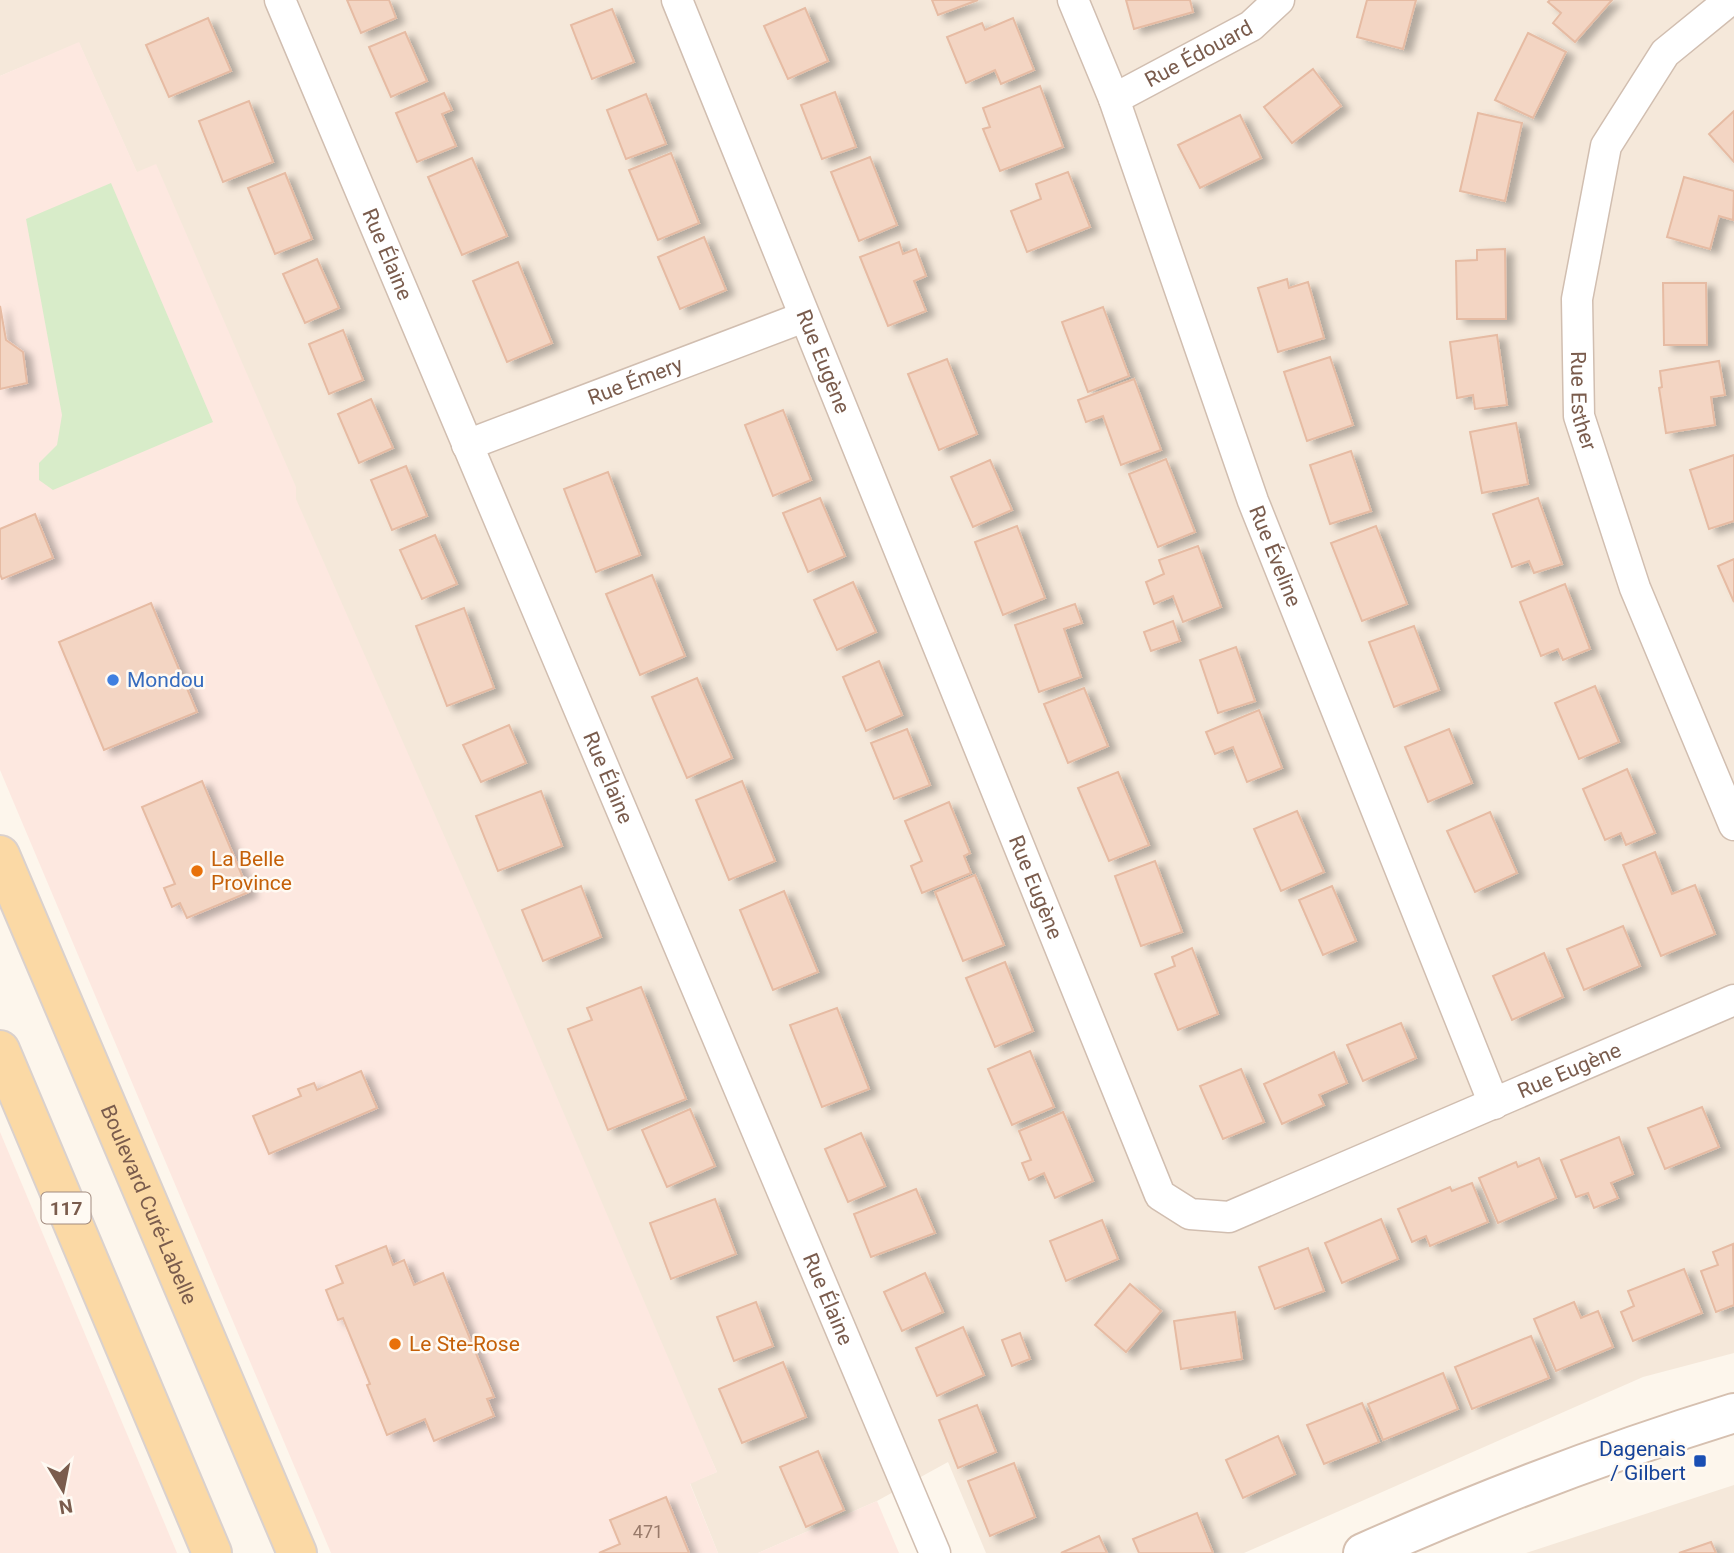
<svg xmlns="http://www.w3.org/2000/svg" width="1734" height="1553" viewBox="0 0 1734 1553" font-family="Roboto,sans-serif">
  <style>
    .residential { fill: #f5e8da }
    .commercial { fill: #fde8e0 }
    .green { fill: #d8ecc9 }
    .building { fill: #f3d5c3; stroke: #e6bba3; stroke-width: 2; filter: url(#shadow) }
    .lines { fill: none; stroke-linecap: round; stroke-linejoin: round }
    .minor-casing { stroke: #d1beb0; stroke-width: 33 }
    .secondary-casing { stroke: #d6c0b0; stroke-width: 42 }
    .primary-casing { stroke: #dad1cd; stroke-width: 42 }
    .minor { stroke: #fff; stroke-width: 30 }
    .secondary { stroke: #fff; stroke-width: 38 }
    .primary { stroke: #fbd9a5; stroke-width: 38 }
    .shop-dot { fill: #3f7fe0; stroke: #fffaf3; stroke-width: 2.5 }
    .food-dot { fill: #e8710a; stroke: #fffaf3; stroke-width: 2.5 }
    .transit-dot { fill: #1a4fb4; stroke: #fffaf3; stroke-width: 2.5 }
    .labels { text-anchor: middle; stroke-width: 5; stroke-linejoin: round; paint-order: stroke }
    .number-label { font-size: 18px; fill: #987a6a }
    .shield { fill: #fffaf3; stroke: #a28b7f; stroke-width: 2 }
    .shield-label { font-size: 19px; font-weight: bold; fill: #7a5c4d }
    .street-label { font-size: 21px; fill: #7a5c4d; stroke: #fffaf3 }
    .shop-label { font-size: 21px; fill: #366cbe; stroke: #fffaf3; text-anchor: start }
    .food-label { font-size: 21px; fill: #c56008; stroke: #fffaf3; text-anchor: start }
    .transit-label { font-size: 21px; fill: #164399; stroke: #fffaf3; text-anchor: end }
  </style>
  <defs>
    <filter id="shadow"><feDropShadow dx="8" dy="4.5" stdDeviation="3.5" flood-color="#0004"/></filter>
  </defs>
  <rect width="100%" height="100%" fill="#fdf6ec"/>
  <!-- residential -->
  <g class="residential">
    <polygon points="0,0 1734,0 1734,1353 1643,1377 1244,1553 986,1553 948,1462 877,1501 758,1553 718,1553 690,1483 717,1472 79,43 0,76"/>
    <polygon points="1734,1485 1734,1553 1526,1553"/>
  </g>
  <!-- commercial -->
  <g class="commercial">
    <polygon points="79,42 137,172 156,164 296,487 296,499 483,924 717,1472 690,1484 718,1553 331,1553 81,962 0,770 0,76"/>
    <polygon points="0,1132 177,1553 0,1553"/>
    <polygon points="877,1501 899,1553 758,1553"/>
  </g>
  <!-- green -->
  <polygon class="green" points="111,183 213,422 53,490 39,480 39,463 57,445 62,415 26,219"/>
  <!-- building -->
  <g class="building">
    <polygon points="347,0 389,0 396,18 361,33"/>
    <polygon points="932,0 978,0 938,15"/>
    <polygon points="1126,0 1190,0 1193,12 1134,29"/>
    <polygon points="1367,0 1416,0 1403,49 1357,37"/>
    <polygon points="1550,0 1612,0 1575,42 1553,23 1561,13 1548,2"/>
    <polygon points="805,8 828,61 788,79 764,26"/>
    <polygon points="612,9 634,62 592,79 571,25"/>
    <polygon points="208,18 231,71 169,97 146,45"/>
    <polygon points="1013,18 1034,70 1001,84 995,70 966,83 947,37 982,23 985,30"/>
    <polygon points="405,32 427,81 391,97 369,47"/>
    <polygon points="1528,33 1566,52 1533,118 1495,100"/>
    <polygon points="1313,69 1341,106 1292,143 1264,107"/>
    <polygon points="1040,86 1063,147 1000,171 983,129 990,127 983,108"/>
    <polygon points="835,92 856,147 822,159 801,105"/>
    <polygon points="444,93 452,110 442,114 456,146 417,162 396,113"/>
    <polygon points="646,94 666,144 626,159 607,110"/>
    <polygon points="249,101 273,162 223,182 199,121"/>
    <polygon points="1734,111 1734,162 1709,134"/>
    <polygon points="1478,113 1522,123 1505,201 1460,191"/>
    <polygon points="1240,115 1261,158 1200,188 1178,145"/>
    <polygon points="671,153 699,223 658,240 629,170"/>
    <polygon points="870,157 897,225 859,241 831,172"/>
    <polygon points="472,158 507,236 462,255 428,177"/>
    <polygon points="1068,172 1090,227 1027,252 1011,211 1041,199 1036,184"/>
    <polygon points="285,173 312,239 275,254 248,188"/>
    <polygon points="1684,177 1734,191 1733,220 1719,216 1710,249 1667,237"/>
    <polygon points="704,237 726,290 680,309 658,257"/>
    <polygon points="899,242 903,254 916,249 926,276 914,281 926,311 888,326 860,257"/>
    <polygon points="1505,249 1506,319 1457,319 1456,261 1477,260 1477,250"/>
    <polygon points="317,259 339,308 305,323 283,274"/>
    <polygon points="518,262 552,343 507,362 473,281"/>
    <polygon points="1287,279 1289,288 1308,282 1324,338 1278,352 1258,288"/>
    <polygon points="1663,283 1706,283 1707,345 1664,345"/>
    <polygon points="0,306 6,340 23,352 27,383 0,389"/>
    <polygon points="1103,307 1129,376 1088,392 1062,322"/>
    <polygon points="343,330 363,380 329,394 309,344"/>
    <polygon points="1497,335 1507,405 1475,409 1473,395 1457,398 1450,342"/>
    <polygon points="1330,357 1353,425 1307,441 1284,372"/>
    <polygon points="947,359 977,434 939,450 908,374"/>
    <polygon points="1719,361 1725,395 1711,397 1715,425 1666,433 1659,388 1662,387 1660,371"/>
    <polygon points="1134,379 1161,450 1121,465 1103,416 1086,422 1078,400"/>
    <polygon points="371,399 393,448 359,463 338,414"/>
    <polygon points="783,410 811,480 773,496 745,425"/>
    <polygon points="1516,423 1528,484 1482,493 1470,432"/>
    <polygon points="1351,451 1371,511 1330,524 1310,465"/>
    <polygon points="1734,455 1734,521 1709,529 1690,470"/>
    <polygon points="1166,459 1195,532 1158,547 1129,474"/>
    <polygon points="990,460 1012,510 973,527 951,477"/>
    <polygon points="406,466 427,516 392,530 371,480"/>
    <polygon points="608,472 640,555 596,572 564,489"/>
    <polygon points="820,498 845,556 808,572 783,513"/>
    <polygon points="1538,498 1562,564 1534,573 1529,561 1512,567 1493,514"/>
    <polygon points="35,514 53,558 2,579 0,574 0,529"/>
    <polygon points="1017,526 1045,598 1003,615 975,542"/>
    <polygon points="1376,526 1407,604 1362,621 1331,543"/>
    <polygon points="435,535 457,584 422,599 400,550"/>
    <polygon points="1198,546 1221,607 1183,622 1173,596 1154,604 1146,582 1164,574 1159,560"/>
    <polygon points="1734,559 1734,602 1718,566"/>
    <polygon points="652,575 685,656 640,675 606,594"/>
    <polygon points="853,582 876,632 837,650 814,600"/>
    <polygon points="1565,584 1590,649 1563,660 1558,649 1541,656 1520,602"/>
    <polygon points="151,603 197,712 104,750 59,642"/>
    <polygon points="1075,604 1082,623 1064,629 1081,677 1039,692 1015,625"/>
    <polygon points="464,608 494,688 447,706 416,626"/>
    <polygon points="1173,621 1180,641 1151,651 1144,632"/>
    <polygon points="1414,626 1439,690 1394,707 1369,642"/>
    <polygon points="1236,647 1255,701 1218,713 1200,660"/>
    <polygon points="879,661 902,715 866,731 843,677"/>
    <polygon points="697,678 732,758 687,778 652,697"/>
    <polygon points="1595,686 1619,742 1579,759 1555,703"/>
    <polygon points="1084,688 1108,746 1068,763 1044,704"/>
    <polygon points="1259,710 1282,768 1247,782 1233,747 1215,754 1206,732"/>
    <polygon points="509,725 526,763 481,782 463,745"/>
    <polygon points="907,729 930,785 894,799 871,743"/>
    <polygon points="1449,729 1472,783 1428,802 1405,747"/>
    <polygon points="1627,769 1655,833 1626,845 1621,833 1605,840 1583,789"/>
    <polygon points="1118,772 1149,845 1109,861 1078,788"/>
    <polygon points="202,781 249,892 187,918 180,903 172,907 164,888 175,884 142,807"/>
    <polygon points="742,781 775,861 729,880 696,800"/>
    <polygon points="541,791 562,846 498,871 476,816"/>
    <polygon points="949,802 970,853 964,856 971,873 922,893 911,866 922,861 905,821"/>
    <polygon points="1297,811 1324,872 1281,891 1254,829"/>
    <polygon points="1490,812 1517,873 1475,892 1447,831"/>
    <polygon points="1655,852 1672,894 1695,885 1715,934 1661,956 1623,865"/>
    <polygon points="1155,861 1182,932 1141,946 1115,876"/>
    <polygon points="975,875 1004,945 963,961 935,892"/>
    <polygon points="581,886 601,937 543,961 522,910"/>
    <polygon points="1332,886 1356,941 1323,955 1299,900"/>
    <polygon points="784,891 818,972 773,990 740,910"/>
    <polygon points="1623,926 1640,966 1584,990 1567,949"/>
    <polygon points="1192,948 1218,1014 1178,1030 1155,974 1175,966 1172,957"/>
    <polygon points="1544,953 1563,997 1512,1020 1493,976"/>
    <polygon points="1005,962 1033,1031 995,1047 966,978"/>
    <polygon points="641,987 686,1099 608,1130 568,1029 592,1020 587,1008"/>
    <polygon points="837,1008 869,1089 822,1107 790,1025"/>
    <polygon points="1401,1023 1416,1058 1363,1081 1347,1045"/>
    <polygon points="1030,1051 1054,1107 1012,1125 988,1069"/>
    <polygon points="1334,1052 1347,1083 1319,1095 1324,1105 1282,1124 1264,1084"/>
    <polygon points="1241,1069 1264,1122 1223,1139 1200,1086"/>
    <polygon points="361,1071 377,1108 269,1154 253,1116 301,1096 298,1089 314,1083 317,1090"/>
    <polygon points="1702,1107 1719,1147 1665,1169 1648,1128"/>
    <polygon points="690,1109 715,1166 667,1187 642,1130"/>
    <polygon points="1063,1112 1093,1181 1055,1198 1044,1173 1029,1180 1022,1163 1031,1160 1019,1131"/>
    <polygon points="861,1133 885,1186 848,1202 825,1149"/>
    <polygon points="1619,1137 1633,1174 1611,1183 1618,1198 1594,1208 1588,1193 1576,1197 1561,1160"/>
    <polygon points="1539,1158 1556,1198 1498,1223 1479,1178 1516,1162 1518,1167"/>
    <polygon points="1472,1183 1488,1222 1430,1246 1426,1236 1412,1242 1398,1209 1450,1187 1452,1191"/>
    <polygon points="916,1189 935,1233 871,1257 854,1214"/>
    <polygon points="715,1199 736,1254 671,1279 650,1223"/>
    <polygon points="1381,1219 1398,1259 1342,1283 1325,1243"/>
    <polygon points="1102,1220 1118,1259 1066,1281 1050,1241"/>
    <polygon points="1733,1244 1734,1305 1716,1312 1701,1271 1718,1265 1713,1252"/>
    <polygon points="386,1246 393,1265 404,1260 414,1285 443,1273 494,1397 487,1399 494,1416 434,1441 425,1419 387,1435 367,1385 370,1384 343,1318 338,1320 326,1290 343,1283 336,1266"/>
    <polygon points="1308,1248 1324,1291 1275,1309 1259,1267"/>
    <polygon points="1684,1269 1702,1313 1633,1341 1621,1312 1634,1306 1628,1291"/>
    <polygon points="925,1273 943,1312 902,1331 884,1292"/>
    <polygon points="1130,1284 1161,1311 1126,1352 1095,1325"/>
    <polygon points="756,1302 773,1346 734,1361 717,1317"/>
    <polygon points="1574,1302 1581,1318 1598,1311 1613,1347 1556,1371 1534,1319"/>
    <polygon points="1235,1312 1242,1359 1181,1369 1174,1321"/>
    <polygon points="963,1327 984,1375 937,1396 916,1348"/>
    <polygon points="1020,1333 1030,1359 1012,1366 1002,1340"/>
    <polygon points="1531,1336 1549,1378 1472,1409 1455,1367"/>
    <polygon points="783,1362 806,1417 742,1443 719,1389"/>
    <polygon points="1443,1373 1458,1409 1383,1440 1368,1404"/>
    <polygon points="1362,1403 1379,1442 1324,1464 1307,1425"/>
    <polygon points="977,1405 996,1452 958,1468 939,1420"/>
    <polygon points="1278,1436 1295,1474 1243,1498 1226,1460"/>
    <polygon points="818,1451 844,1510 806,1527 780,1467"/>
    <polygon points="1014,1463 1035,1517 990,1536 968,1481"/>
    <polygon points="666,1497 689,1553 599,1553 620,1544 610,1520"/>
    <polygon points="1197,1513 1213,1553 1139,1553 1133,1539"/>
    <polygon points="1099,1536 1107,1553 1061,1553"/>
    <polygon points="1711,1542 1716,1553 1679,1553"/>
  </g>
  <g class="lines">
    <!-- minor casing -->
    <g class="minor-casing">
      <g id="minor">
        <path id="s1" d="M280,0L935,1553"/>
        <path id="s2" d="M677,0L1160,1195L1190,1214L1229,1217L1734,1000"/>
        <path id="s3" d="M1073,0L1114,99L1253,501L1494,1104"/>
        <path id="s4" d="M1730,0L1665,53L1606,146L1577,299L1579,416L1635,588L1734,825"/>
        <path id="s5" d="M1114,99L1251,26L1279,0"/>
        <path id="s6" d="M467,445L804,317"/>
      </g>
    </g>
    <!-- secondary casing -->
    <g class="secondary-casing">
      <path id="secondary" d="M1363,1553C1485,1499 1607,1452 1734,1413"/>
    </g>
    <!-- primary casing -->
    <g class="primary-casing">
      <g id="primary">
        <path id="s7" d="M0,855L297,1553"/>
        <polyline points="0,1050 212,1553"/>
      </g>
    </g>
    <!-- minor -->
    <use href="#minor" class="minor"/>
    <!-- secondary -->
    <use href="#secondary" class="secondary"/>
    <!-- primary -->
    <use href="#primary" class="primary"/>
  </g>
  <!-- markers -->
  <circle class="shop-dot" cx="113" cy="680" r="7"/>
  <g class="food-dot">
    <circle cx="197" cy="871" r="7"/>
    <circle cx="395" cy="1344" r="7"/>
  </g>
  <rect class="transit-dot" x="1693" y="1454" width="14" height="14" rx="3.5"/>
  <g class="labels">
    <!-- number labels -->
    <g class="number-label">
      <text x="648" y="1538">471</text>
    </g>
    <!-- shield labels -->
    <rect class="shield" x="41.5" y="1192.5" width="49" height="31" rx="5"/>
    <g class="shield-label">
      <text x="66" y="1215">117</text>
    </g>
    <!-- street labels -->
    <g class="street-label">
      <text dy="7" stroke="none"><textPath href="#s5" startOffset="96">Rue Édouard</textPath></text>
      <text dy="7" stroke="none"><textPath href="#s1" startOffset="276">Rue Élaine</textPath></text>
      <text dy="7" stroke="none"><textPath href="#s2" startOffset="390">Rue Eugène</textPath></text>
      <text dy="7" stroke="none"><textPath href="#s6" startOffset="180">Rue Émery</textPath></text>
      <text dy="7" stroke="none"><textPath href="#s4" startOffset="452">Rue Esther</textPath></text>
      <text dy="7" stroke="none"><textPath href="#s3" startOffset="592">Rue Éveline</textPath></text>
      <text dy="7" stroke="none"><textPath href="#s1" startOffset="844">Rue Élaine</textPath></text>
      <text dy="7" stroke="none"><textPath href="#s2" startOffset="957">Rue Eugène</textPath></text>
      <text dy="7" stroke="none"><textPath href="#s2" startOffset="1734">Rue Eugène</textPath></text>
      <text dy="7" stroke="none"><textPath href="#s7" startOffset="380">Boulevard Curé-Labelle</textPath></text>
      <text dy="7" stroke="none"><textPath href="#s1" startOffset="1410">Rue Élaine</textPath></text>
    </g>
    <!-- shop labels -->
    <g class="shop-label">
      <text x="127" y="687">Mondou</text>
    </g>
    <!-- food labels -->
    <g class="food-label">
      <text x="211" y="866">La Belle<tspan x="211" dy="24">Province</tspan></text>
      <text x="409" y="1351">Le Ste-Rose</text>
    </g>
    <!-- transit labels -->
    <g class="transit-label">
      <text x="1686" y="1456">Dagenais<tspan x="1686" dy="24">/ Gilbert</tspan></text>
    </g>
  </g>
  <!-- north arrow -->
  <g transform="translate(63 1490) rotate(170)" stroke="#fffaf3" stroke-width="5" paint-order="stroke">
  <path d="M0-5L12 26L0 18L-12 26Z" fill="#7a5c4d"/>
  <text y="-10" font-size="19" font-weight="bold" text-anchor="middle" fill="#7a5c4d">N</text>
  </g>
</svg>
